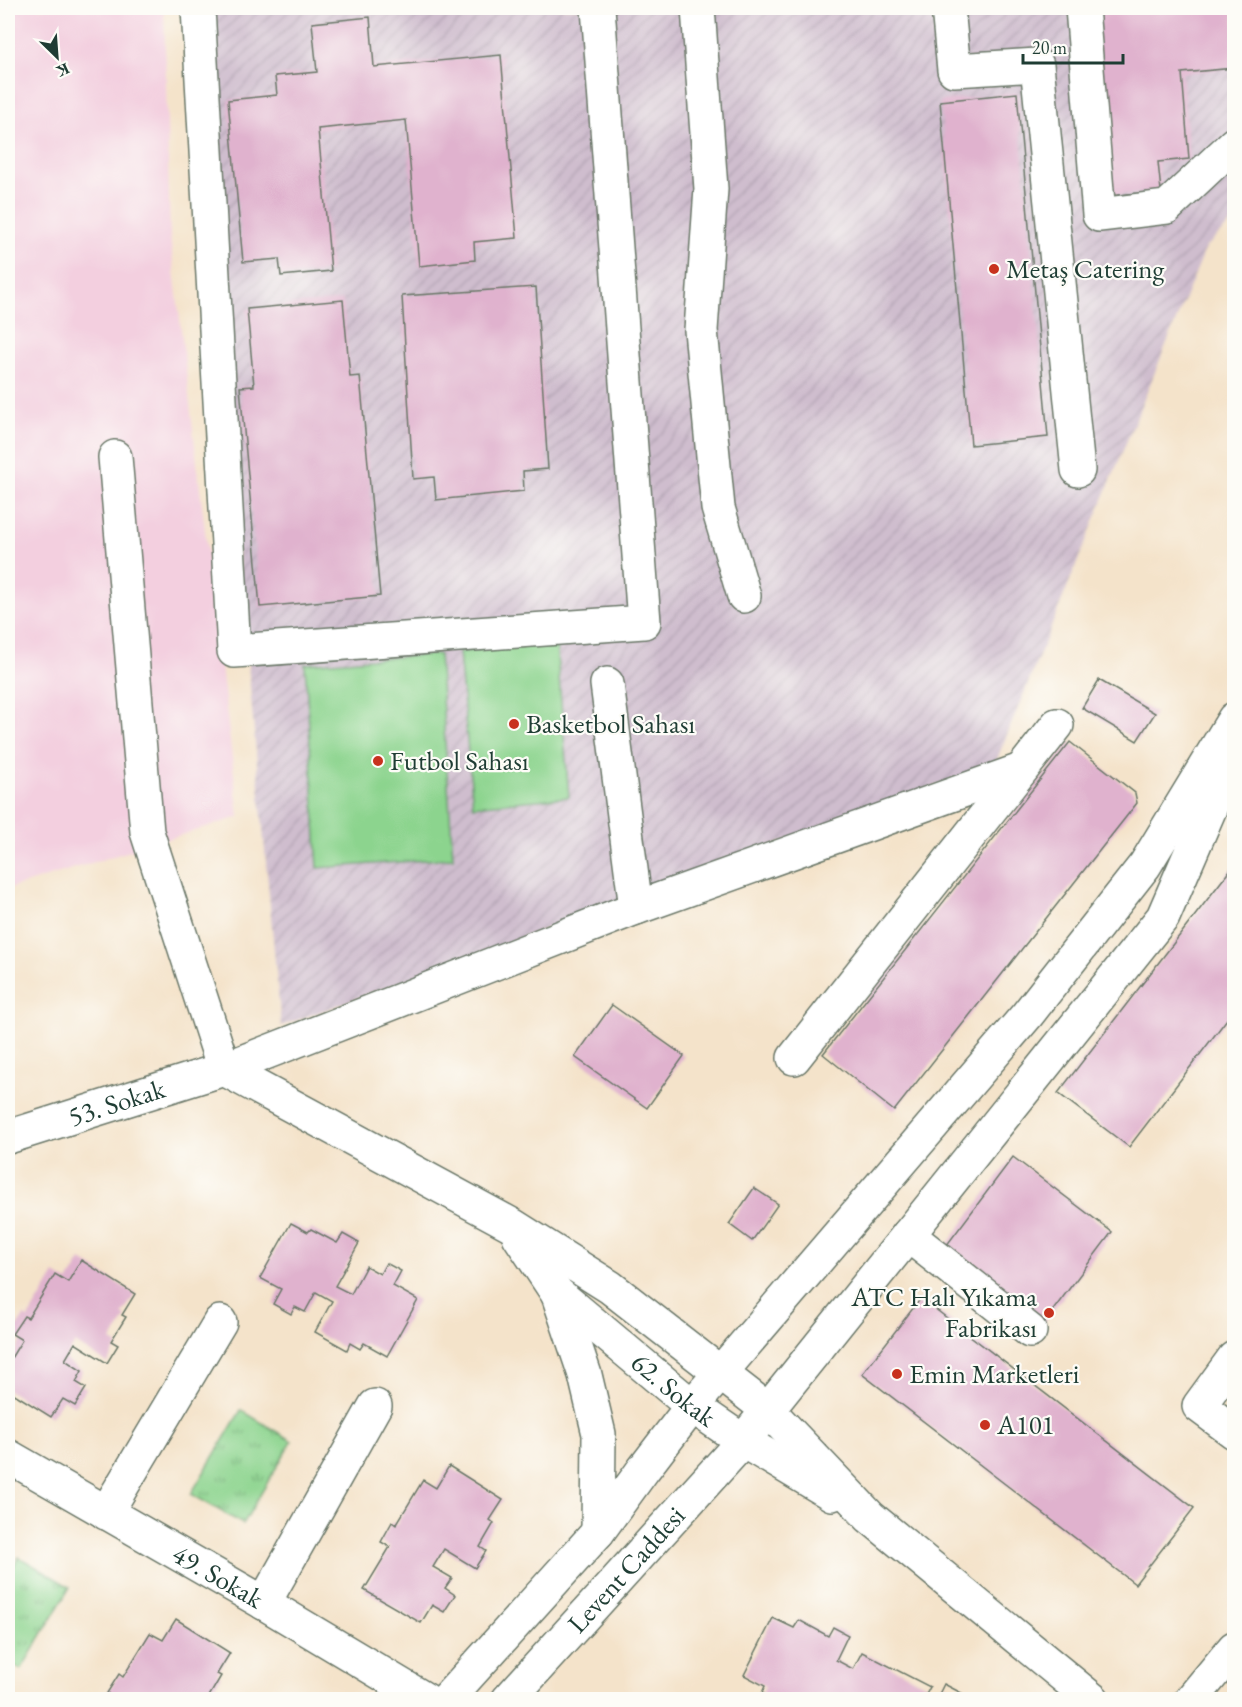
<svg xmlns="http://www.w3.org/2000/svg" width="1242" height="1707" viewBox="0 0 1242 1707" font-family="'EB Garamond',serif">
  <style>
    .built { fill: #f3cfdf }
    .industrial { fill: url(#industrial-furrows) }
    .grass { fill: #8cd48e; stroke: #568861; stroke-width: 1.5 }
    .park { fill: url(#park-tufts); stroke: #568861; stroke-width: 1.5 }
    .building { fill: #e0b2ce }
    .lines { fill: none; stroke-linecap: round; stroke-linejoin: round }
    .minor-casing { stroke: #6a7768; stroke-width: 36 }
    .minor { stroke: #fff; stroke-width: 33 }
    .poi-dot { fill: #c8321e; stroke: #fdfcf7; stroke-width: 2 }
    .labels { text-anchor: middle; stroke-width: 4.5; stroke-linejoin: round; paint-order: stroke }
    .poi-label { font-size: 27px; fill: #1f3d34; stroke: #fdfcf7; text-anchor: start }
    .street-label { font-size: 27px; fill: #1f3d34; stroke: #fdfcf7 }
  </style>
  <defs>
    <pattern id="industrial-furrows" width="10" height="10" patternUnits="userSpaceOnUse" patternTransform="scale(1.5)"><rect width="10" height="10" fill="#cfbdce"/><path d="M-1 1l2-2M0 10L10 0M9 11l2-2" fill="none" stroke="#b1a3b2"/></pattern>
    <pattern id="park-tufts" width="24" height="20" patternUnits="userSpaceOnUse" patternTransform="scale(1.5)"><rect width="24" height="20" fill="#8cd48e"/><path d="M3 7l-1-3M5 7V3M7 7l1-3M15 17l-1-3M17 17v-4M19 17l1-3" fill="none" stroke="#72ad75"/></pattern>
  </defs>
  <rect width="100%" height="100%" fill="#fdfcf7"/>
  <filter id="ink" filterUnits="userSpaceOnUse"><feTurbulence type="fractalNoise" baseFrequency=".0167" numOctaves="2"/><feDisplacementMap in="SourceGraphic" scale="12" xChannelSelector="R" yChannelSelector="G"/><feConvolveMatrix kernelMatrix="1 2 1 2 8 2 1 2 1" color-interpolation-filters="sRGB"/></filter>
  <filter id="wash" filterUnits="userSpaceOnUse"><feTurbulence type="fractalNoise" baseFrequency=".008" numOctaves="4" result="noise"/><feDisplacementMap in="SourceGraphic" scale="24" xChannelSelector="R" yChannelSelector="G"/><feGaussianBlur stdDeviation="1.35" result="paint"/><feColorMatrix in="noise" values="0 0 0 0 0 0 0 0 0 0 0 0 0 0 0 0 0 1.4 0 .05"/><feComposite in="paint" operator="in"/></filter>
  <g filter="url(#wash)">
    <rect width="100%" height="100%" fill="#f4e3ca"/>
    <!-- built -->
    <polygon class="built" points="8,8 164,8 170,236 239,817 8,889"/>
    <!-- industrial -->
    <polygon class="industrial" points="188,8 1234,8 1234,220 1206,247 995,764 281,1026"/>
    <!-- grass -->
    <g class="grass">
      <polygon points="556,643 569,797 473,806 459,652"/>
      <polygon points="439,654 453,858 318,868 305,664"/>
    </g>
    <!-- park -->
    <g class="park">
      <polygon points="241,1410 292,1441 243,1524 191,1494"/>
      <polygon points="19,1557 70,1587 21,1670 8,1662 8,1575"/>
    </g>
    <g id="blocks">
      <!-- building -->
      <g class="building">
        <polygon points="1093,8 1234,8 1234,68 1182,73 1189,159 1158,162 1161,191 1109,196"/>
        <polygon points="370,17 374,67 501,55 517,238 474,242 475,260 419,266 406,120 318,129 331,271 281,276 279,259 243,262 228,100 277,95 275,76 317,72 312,23"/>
        <polygon points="1017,93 1048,437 971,445 940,101"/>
        <polygon points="536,287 548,469 523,471 524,491 436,500 434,477 413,479 402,296"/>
        <polygon points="343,300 350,377 360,376 380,596 260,607 240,387 254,386 247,309"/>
        <polygon points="1099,680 1155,713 1137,741 1082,708"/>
        <polygon points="1070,742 1135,793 1137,803 894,1111 823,1054"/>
        <polygon points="1234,865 1234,1010 1129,1147 1058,1093"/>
        <polygon points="612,1005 684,1056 647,1108 575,1057"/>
        <polygon points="1013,1157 1112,1232 1042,1325 943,1250"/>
        <polygon points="754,1188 778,1204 752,1241 729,1224"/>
        <polygon points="291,1223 308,1232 311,1229 337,1243 343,1234 359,1243 335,1286 351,1294 366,1266 380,1274 386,1263 401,1271 393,1286 418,1300 387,1356 364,1343 360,1349 350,1343 347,1350 315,1332 332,1301 316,1292 305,1312 295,1307 291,1314 273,1304 281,1289 260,1278"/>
        <polygon points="81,1260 135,1294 122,1315 126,1317 111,1341 118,1345 107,1363 75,1343 65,1360 82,1371 76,1382 86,1388 75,1406 63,1399 51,1417 8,1390 8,1363 22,1340 12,1334 24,1316 28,1318 55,1274 68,1282"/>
        <polygon points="921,1298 1194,1508 1135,1584 862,1374"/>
        <polygon points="449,1466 503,1500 490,1520 494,1523 480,1547 486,1551 475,1568 444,1549 433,1567 452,1578 445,1588 455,1595 444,1612 432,1605 421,1623 364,1590 390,1547 381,1542 392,1522 396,1525 423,1480 436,1488"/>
        <polygon points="773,1618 794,1628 799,1620 828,1636 833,1627 848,1635 836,1660 853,1669 862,1652 930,1687 923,1700 827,1700 818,1695 815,1700 774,1700 762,1693 765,1686 744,1675"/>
        <polygon points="176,1619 230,1653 217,1674 221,1676 207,1700 117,1700 107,1693 119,1674 123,1677 150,1633 163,1640"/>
        <polygon points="944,1684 975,1700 936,1700"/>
      </g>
    </g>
  </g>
  <g filter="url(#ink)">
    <use href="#blocks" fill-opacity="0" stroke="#6a7768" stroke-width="1.5"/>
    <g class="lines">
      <!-- minor casing -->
      <g class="minor-casing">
        <g id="minor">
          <polyline points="198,8 234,651 644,622 598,8"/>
          <polyline points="698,8 711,189 701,330 718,508 744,596"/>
          <polyline points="948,8 954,70 1037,65 1078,470"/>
          <polyline points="1082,8 1099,215 1167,207 1234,144"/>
          <polyline points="115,457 147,832 224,1069"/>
          <polyline points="607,684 636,908"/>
          <polyline points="794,1058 1057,725"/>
          <polyline points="224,1069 512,1225 610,1287 768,1410 870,1517 1093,1700"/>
          <path id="s1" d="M8,1137L224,1069L636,908L1021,770"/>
          <polyline points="908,1235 1030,1331"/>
          <path id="s2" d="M519,1236L557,1293L692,1406L743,1441L832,1494"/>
          <polyline points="558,1295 585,1375 599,1434 598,1532"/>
          <polyline points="1234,1358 1199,1406 1234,1432"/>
          <path id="s3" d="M8,1456L264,1603L426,1700"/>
          <polyline points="106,1513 220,1322"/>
          <polyline points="264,1603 375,1406"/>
          <polyline points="446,1700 598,1532 643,1470 692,1406 1027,1015 1145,865 1234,719"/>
          <path id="s4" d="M508,1700L743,1441L1163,917L1234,753"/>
          <polyline points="1191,1700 1234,1648"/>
        </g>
      </g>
      <!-- minor -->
      <use href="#minor" class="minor"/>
    </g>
  </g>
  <!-- markers -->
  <g class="poi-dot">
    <circle cx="994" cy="269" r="6"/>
    <circle cx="514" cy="724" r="6"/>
    <circle cx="378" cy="761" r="6"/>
    <circle cx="1049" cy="1313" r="6"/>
    <circle cx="897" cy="1374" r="6"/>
    <circle cx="985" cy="1425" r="6"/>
  </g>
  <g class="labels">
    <!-- poi labels -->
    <g class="poi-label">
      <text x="1006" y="278">Metaş Catering</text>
      <text x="526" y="733">Basketbol Sahası</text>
      <text x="390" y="770">Futbol Sahası</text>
      <text x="1037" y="1306" text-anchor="end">ATC Halı Yıkama<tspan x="1037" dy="31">Fabrikası</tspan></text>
      <text x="909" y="1383">Emin Marketleri</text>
      <text x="997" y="1434">A101</text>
    </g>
    <!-- street labels -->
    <g class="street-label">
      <text dy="9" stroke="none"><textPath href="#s1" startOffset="114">53. Sokak</textPath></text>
      <text dy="9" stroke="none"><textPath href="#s2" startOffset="220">62. Sokak</textPath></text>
      <text dy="9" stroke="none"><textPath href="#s4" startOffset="176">Levent Caddesi</textPath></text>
      <text dy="9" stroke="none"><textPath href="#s3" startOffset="242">49. Sokak</textPath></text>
    </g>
  </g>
  <!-- margin -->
  <rect width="1242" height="1707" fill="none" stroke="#fdfcf7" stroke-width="30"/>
  <!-- north arrow -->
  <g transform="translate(57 57) rotate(155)" stroke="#fdfcf7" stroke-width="4.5" paint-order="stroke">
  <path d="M0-4.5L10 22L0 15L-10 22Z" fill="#1f3d34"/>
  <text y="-9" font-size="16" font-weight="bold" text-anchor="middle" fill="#1f3d34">K</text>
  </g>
  <!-- scale -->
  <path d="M1023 54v9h100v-9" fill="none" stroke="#1f3d34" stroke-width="3"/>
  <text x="1032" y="54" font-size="18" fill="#1f3d34" stroke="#fdfcf7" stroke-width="4.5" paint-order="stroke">20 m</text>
</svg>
